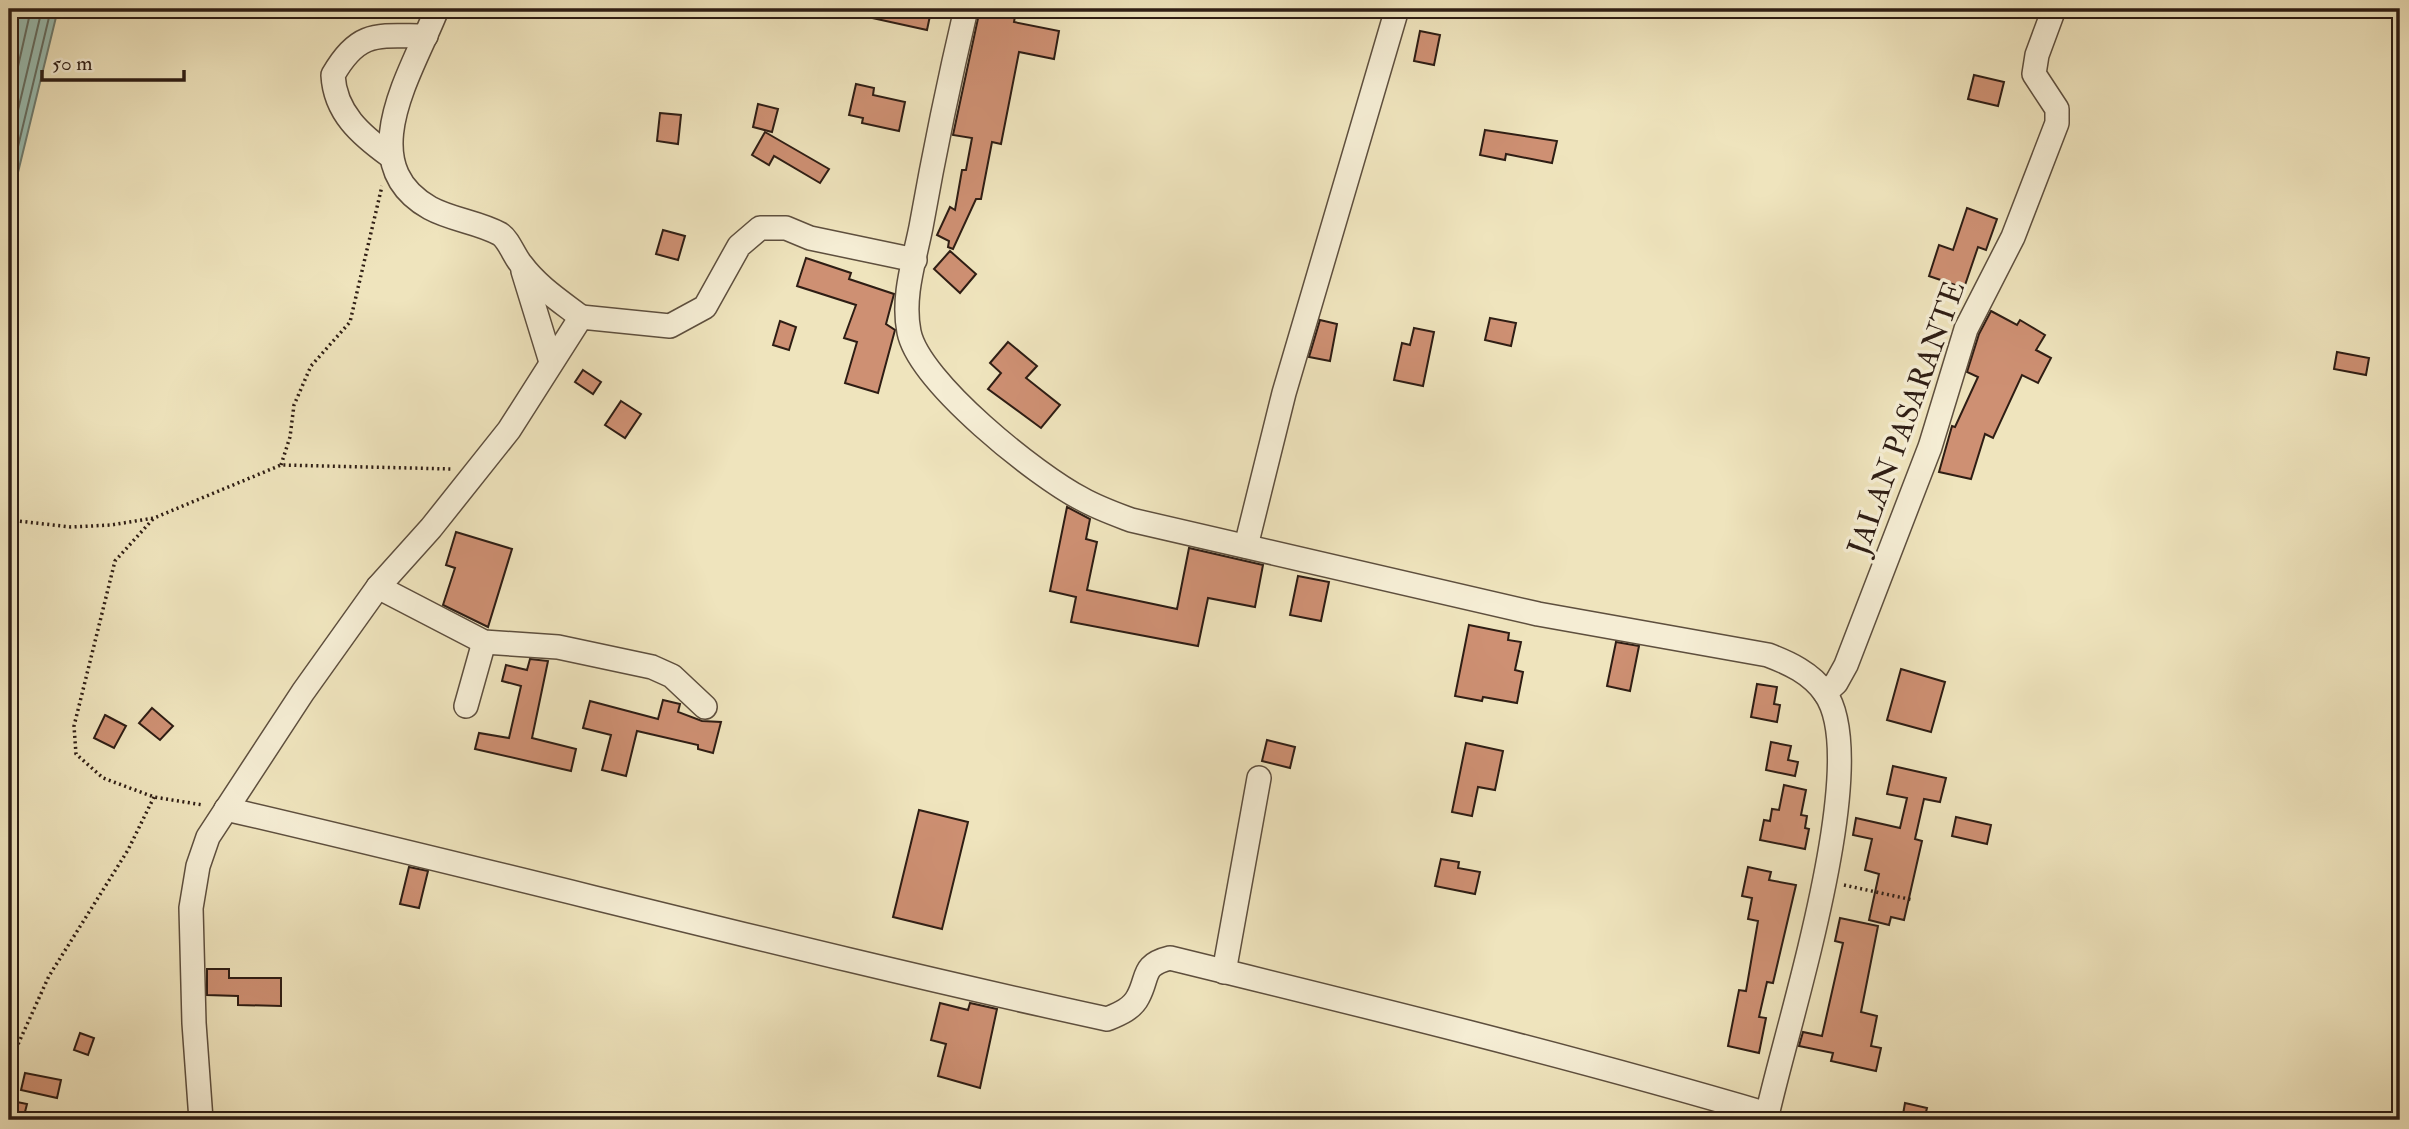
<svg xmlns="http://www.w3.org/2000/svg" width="2409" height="1129" viewBox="0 0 2409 1129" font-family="'IM FELL Double Pica',serif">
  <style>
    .water { fill: #9abeb3; stroke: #6f7e73; stroke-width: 2 }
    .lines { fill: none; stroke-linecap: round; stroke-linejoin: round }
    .shore { stroke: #646e64; stroke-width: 2 }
    .building { fill: #ce9073; stroke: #2e1d14; stroke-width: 2 }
    .street-casing { stroke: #5e4f3e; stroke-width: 26 }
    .path { stroke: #2e1d14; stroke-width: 3.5; stroke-dasharray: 2 3.5; stroke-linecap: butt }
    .street { stroke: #f5edd4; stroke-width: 23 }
    .labels { text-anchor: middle; stroke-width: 7; stroke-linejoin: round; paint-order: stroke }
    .street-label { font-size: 30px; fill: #2e1d14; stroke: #f5edd4 }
  </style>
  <rect width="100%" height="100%" fill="#efe4bd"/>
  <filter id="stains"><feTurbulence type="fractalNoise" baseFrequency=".00286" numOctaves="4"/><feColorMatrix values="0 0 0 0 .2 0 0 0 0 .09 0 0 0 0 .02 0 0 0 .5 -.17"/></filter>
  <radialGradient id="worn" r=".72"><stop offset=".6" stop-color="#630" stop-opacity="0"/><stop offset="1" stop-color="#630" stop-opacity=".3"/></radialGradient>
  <!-- water -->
  <polygon class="water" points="9,9 58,9 9,209"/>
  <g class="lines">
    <!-- shore -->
    <g class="shore">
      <polyline points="9,106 31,9"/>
      <polyline points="9,148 42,9"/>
      <polyline points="9,184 51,9"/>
    </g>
  </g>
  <!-- building -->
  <g class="building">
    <polygon points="864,9 917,9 931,11 927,30 863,16"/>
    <polygon points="980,9 1016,11 1014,22 1059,31 1054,59 1019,52 1001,144 992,142 981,199 976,199 953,249 948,247 949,241 937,235 950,207 955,210 962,170 966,170 972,138 953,135"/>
    <polygon points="1420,31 1440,35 1434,65 1414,61"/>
    <polygon points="1974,75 2004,82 1998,106 1968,99"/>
    <polygon points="856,84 874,88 873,95 905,102 899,131 862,123 863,118 849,115"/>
    <polygon points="758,104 778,109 772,132 753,127"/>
    <polygon points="660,113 681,115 678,144 657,141"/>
    <polygon points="1485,130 1557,141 1552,163 1506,154 1505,160 1480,155"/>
    <polygon points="765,132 829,169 820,183 774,156 769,165 752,155"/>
    <polygon points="1967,208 1997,219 1986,250 1978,247 1964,288 1929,276 1939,245 1953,250"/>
    <polygon points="663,230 685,236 678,260 656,254"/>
    <polygon points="950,251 976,274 960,293 934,269"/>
    <polygon points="806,258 851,273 849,279 894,294 886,324 895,330 878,393 845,383 857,342 844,338 856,305 797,286"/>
    <polygon points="1991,311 2017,325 2020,320 2045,335 2036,350 2051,358 2038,383 2022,375 1993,438 1985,434 1971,479 1939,472 1952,426 1955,427 1978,377 1967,372 1979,334"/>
    <polygon points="1490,318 1516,323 1511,346 1485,340"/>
    <polygon points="1320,320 1337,324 1330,361 1309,357"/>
    <polygon points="780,321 796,327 789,350 773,345"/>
    <polygon points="1414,328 1434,332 1423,386 1394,380 1402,343 1410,345"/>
    <polygon points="1008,342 1037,366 1026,378 1060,405 1041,428 988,389 1001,373 990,363"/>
    <polygon points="2337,352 2369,358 2366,375 2334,369"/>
    <polygon points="583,370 601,382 593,394 575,382"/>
    <polygon points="621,401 641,414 625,438 605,425"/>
    <polygon points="1067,507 1090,519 1086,539 1097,542 1087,590 1177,609 1189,548 1263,565 1255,607 1208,598 1198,646 1071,622 1076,597 1050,591"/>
    <polygon points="456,532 512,549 488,627 443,605 455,568 446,565"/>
    <polygon points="1298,576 1329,582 1321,621 1290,615"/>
    <polygon points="1469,625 1509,633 1508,640 1521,642 1515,670 1523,672 1517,703 1483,697 1482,701 1455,696"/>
    <polygon points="1616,642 1639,646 1630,691 1607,686"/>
    <polygon points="530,659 548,661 532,738 576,749 571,771 475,749 479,733 509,738 521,686 502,681 506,665 527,670"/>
    <polygon points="1901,669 1945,682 1931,732 1887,720"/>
    <polygon points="1757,684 1777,687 1774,704 1780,705 1777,722 1751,717"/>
    <polygon points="663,700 680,704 678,712 702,721 721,722 713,753 698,749 698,745 637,731 626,776 602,770 611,735 583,728 590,701 658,719"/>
    <polygon points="152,708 173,726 160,740 139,723"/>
    <polygon points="105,715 126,726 114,748 94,738"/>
    <polygon points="1267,740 1295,747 1290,768 1262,761"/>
    <polygon points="1771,742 1791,746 1788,760 1798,762 1795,776 1766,770"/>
    <polygon points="1466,743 1503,751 1495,790 1478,787 1472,816 1452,812"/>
    <polygon points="1893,766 1946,778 1940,802 1924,799 1915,839 1922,841 1904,920 1891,917 1889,925 1869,920 1879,874 1865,870 1872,839 1853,835 1856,818 1900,828 1907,798 1887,794"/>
    <polygon points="1784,785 1806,790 1801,815 1807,816 1805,828 1809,829 1805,849 1760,840 1764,820 1770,821 1772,809 1779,810"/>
    <polygon points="919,810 968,822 942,929 893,917"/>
    <polygon points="1956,817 1991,825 1987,844 1952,836"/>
    <polygon points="1441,859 1459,862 1458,868 1480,872 1475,894 1435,886"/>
    <polygon points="409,867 428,871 419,908 400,904"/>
    <polygon points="1748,867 1771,872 1769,880 1796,885 1773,983 1767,982 1759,1017 1766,1018 1759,1053 1728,1046 1739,990 1746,991 1758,921 1748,919 1752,898 1742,896"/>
    <polygon points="1840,918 1878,926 1861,1012 1877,1016 1871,1046 1881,1048 1876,1071 1831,1061 1833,1053 1799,1046 1803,1032 1822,1036 1843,943 1835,941"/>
    <polygon points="207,969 229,969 229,978 281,978 281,1006 238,1005 238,996 207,995"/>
    <polygon points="940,1003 968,1010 970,1003 997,1009 980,1088 938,1076 946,1044 931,1040"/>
    <polygon points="80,1033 94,1038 88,1055 74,1050"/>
    <polygon points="25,1073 61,1080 57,1098 21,1090"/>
    <polygon points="12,1101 27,1104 23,1120 9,1120"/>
    <polygon points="1905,1103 1927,1108 1924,1120 1902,1120"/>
  </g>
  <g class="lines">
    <!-- street casing -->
    <g class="street-casing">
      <g id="street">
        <path d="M437,9C414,69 350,163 430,208C452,220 478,222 500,234C509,240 514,256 521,264C537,286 560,301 581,317"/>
        <path d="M966,9C949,81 934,154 921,227C914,262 902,297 909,332C919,382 1037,476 1082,499C1098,508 1115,514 1131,520L1538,614L1768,655C1789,663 1811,673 1825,693C1874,762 1784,1034 1766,1120"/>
        <path d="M390,156C361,135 335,113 333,75C359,29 379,36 426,36"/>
        <polyline points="523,271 551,362"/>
        <polyline points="1246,546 1284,393 1397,9"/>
        <polyline points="378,587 484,642 558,647 652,667 672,676 705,707"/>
        <polyline points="1825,693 1836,683 1846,665 1930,447 1966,329 2013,237 2057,123 2057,109 2034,74 2037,55 2054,9"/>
        <polyline points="466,706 484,642"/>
        <path d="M226,809C520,877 812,955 1107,1019C1119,1014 1132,1009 1138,997C1149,977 1141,965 1170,958C1370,1007 1570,1056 1767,1114"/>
        <polyline points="1224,972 1259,778"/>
        <polyline points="201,1120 194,1023 191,908 198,866 208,837 303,692 378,587 431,528 509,430 581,317 670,326 705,307 739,246 760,228 786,228 810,238 915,260"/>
      </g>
    </g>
    <!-- path -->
    <g class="path">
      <polyline points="281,465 290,437 294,405 311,366 350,322 382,186"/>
      <polyline points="153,519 115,561 74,726 76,754 103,778 154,797 203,805"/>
      <polyline points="9,520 71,527 111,525 154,518 281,465 453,469"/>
      <polyline points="1844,885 1913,900"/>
      <polyline points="9,1064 49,976 128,850 154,797"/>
    </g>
    <!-- street -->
    <use href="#street" class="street"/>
  </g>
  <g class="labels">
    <!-- street labels -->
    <g class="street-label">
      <text transform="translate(1906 418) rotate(-70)" y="10">JALAN PASARANTE</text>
    </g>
  </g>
  <!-- margin -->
  <rect width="2409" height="1129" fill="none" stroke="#efe4bd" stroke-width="35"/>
  <rect x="10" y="10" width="2388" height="1108" fill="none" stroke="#2e1d14" stroke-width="3.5"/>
  <rect x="18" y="18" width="2374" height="1094" fill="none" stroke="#2e1d14" stroke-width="2"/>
  <!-- scale -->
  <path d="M42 70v10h142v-10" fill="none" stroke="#2e1d14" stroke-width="3.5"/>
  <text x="52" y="70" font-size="21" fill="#2e1d14" stroke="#f5edd4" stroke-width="5" paint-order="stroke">50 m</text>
  <rect width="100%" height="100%" filter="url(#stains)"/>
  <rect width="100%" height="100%" fill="url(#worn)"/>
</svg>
